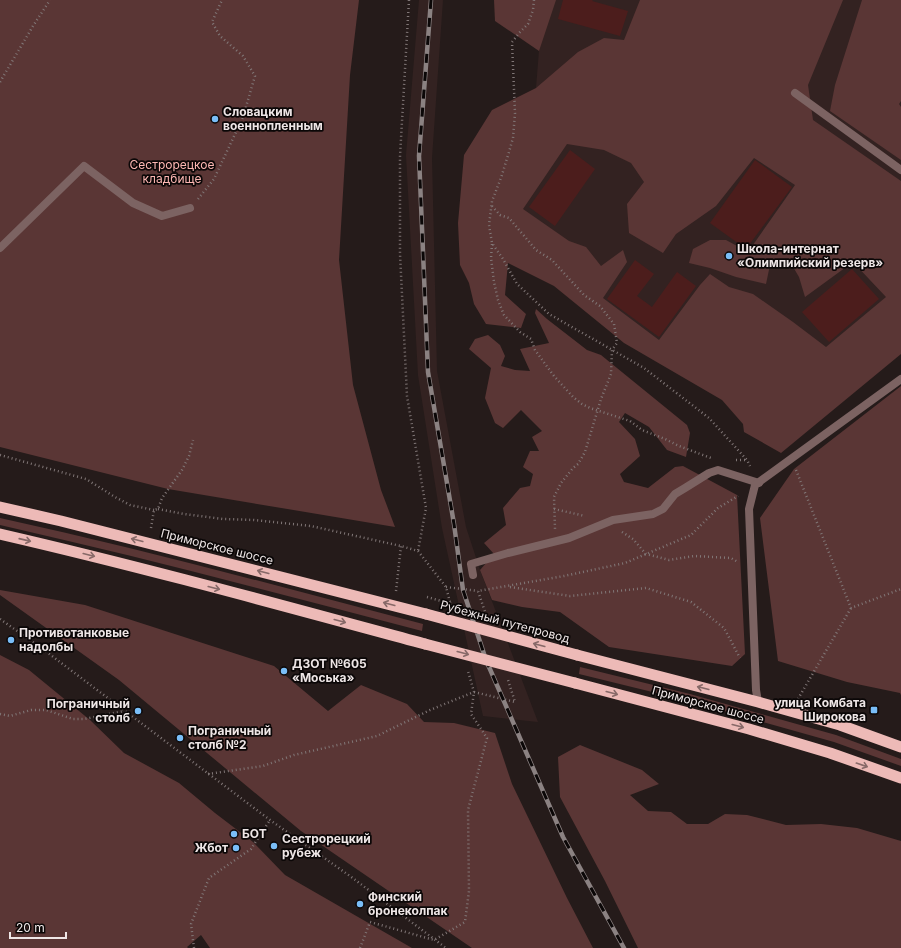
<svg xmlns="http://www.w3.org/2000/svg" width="901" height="948" viewBox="0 0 901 948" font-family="Inter,sans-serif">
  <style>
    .built { fill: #332221 }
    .green { fill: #5a3635; fill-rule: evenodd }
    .building { fill: #4c1d1c }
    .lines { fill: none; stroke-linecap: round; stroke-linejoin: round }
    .path { stroke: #817777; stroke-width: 2.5; stroke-dasharray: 1 3; stroke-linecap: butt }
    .service { stroke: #7c6362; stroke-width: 8 }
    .minor { stroke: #7c6362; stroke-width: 8 }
    .trunk { stroke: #edbab7; stroke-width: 11 }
    .rail-casing { stroke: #8b8282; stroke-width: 4.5 }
    .rail { stroke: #0b0707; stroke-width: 3; stroke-dasharray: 9; stroke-linecap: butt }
    .path-bridge { stroke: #817777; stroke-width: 2.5; stroke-dasharray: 1 3; stroke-linecap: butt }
    .trunk-bridge { stroke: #edbab7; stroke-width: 11 }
    .oneway { stroke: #876968 }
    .poi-dot { fill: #7abef8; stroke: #0b0707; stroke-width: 1.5 }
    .labels { text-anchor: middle; stroke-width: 3.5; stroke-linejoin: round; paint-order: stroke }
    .poi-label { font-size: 12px; font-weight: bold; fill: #eee6e6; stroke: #0b0707; text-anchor: start }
    .park-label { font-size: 12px; fill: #fdb7b3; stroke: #0b0707 }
    .street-label { font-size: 12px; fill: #eee6e6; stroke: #0b0707 }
  </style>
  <rect width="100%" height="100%" fill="#251b1a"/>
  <!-- built -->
  <g class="built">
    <polygon points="419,0 443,0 432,158 437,371 466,527 480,570 538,722 483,716 442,528 418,375 406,155"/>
    <polygon points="543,0 901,0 901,334 792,439 598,299 517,214 536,88"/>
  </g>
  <!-- green -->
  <g class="green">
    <polygon points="0,0 359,0 350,75 339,260 353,385 381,490 395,527 168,489 0,447"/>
    <polygon points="494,0 556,0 539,51 495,21"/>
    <path d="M640,0H843L808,85L813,120L901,181V354L781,453L744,432L743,424L722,400L624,343L554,286L508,263L505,295L526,314L521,328L486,324L474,304L469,283L460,265L458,223L464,155L492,110L536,88L578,52L604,38L624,40ZM567,144L604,150L631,163L644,182L627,204L629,233L663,253L676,234L716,206L754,158L795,185L748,252L726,240H710L693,249L689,263L710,268L736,277L766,284L770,265L789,260L799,277L805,297L853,262L886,297L826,347L793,322L753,294L729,287L710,274L700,285L659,340L603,298L627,262L623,250L601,266L586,247L569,241L523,209Z"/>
    <polygon points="862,0 901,0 901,101 899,104 901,107 901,160 830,111 835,85"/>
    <polygon points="536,309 547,319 587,350 601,355 687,425 690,433 686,457 667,450 649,427 625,413 619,422 635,439 640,456 620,474 624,482 648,488 675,467 683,466 737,495 745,654 732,666 609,647 560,612 522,607 492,600 480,570 494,554 484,543 506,525 503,508 520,488 530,486 533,474 523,467 530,451 539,451 532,437 542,431 521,410 503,428 495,423 485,398 491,368 469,349 475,339 488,335 500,345 505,356 501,366 515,370 530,371 520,349 549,343 535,313"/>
    <polygon points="901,386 901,695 900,693 847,682 778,661 760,518 794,469"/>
    <path d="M0,518C142,549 282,587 423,624L422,631C281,594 141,557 0,525Z"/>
    <polygon points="0,590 85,605 274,666 328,711 361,685 407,704 424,722 454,723 495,733 512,784 567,898 593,948 472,948 301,831 119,680 0,595"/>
    <polygon points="0,655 29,670 90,720 124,753 179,783 215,813 253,842 285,875 412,948 210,948 201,935 187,947 188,948 0,948"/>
    <polygon points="580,667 690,694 836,735 901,759 901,766 834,742 689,701 579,674"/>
    <polygon points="580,745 642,770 659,784 630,795 648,811 671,812 687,824 708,824 725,814 747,815 786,825 821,824 857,828 901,841 901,948 638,948 605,881 560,797 558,757"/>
  </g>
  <!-- building -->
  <g class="building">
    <polygon points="563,0 593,0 592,1 628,11 620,36 558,19"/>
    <polygon points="570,150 595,169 555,226 529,207"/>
    <polygon points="755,160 792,187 746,249 710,223"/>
    <polygon points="635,260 654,274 637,296 652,307 677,272 696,286 659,337 607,299"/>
    <polygon points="852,269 879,299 829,342 802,312"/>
  </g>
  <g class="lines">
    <!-- path -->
    <g class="path">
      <polyline points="409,0 400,156 400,254 407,396 426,508 418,551"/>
      <polyline points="534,0 533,10 528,24 520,32 512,42 515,113 513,138 509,152 501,178 492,201 489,225 492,243 503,259 517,284 549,314 644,368 709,418 747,460 750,466"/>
      <polyline points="0,82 33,26 50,0"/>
      <polyline points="198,199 214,179 243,117 255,76 243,56 220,36 212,22 222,0"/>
      <polyline points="492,206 500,215 509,218 536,250 552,260 584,295 600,306 614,324 617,343 612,350 611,374 601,399 585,452 578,464 573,468 561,483 554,497 555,529"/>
      <polyline points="492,244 491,258 494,282 498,300 504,315 520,332 531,339 535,350 554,376 573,397 582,404 590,408 630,421 642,430 665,439 679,446 711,458"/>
      <polyline points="0,455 86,479 115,497 130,505 154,510"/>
      <polyline points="736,460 747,460"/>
      <polyline points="796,470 851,608 901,589"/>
      <polyline points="158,509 184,514 223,519 254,520 311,526 401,546 418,551 446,587 451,606"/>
      <polyline points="554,509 585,516"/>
      <polyline points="151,528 154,510 158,509 162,498 182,470 189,456 193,440"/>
      <polyline points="622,532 633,539 646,554 669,560 694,556 731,558 738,562"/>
      <polyline points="446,587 478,591"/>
      <polyline points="510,587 570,596 646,588 691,602 724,628 740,658"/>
      <polyline points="396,591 401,546"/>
      <polyline points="486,615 478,591 564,576 625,563 691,535 718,508 738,496"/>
      <polyline points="0,619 40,647 270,820 350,876 446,948"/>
      <polyline points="798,699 851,608"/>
      <polyline points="0,714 10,716 31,710 46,710 73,719 84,719 124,711"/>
      <polyline points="208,774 263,766 294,755 377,736 430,710 474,692 468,671"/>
      <polyline points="194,948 191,924 209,878 251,849 270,820"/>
      <polyline points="360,948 370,922 434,940 465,922 469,891 468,810 487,738 471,714 474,692 515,702 508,680"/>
    </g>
    <!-- service -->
    <g class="service">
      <polyline points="795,93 901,170"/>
      <polyline points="0,248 84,166 133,203 162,216 190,208"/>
      <polyline points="473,575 471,564 508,553 569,538 613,520 653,514 663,509 675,494 685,488 709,473 718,470 759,483"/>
    </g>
    <!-- minor -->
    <polyline class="minor" points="758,702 756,690 749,509 755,485 901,379"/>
    <!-- trunk -->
    <g class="trunk">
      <polyline points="0,507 61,521 426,614"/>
      <path d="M0,534C143,567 284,606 425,644"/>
      <polyline points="577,655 758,702 840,725 901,747"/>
      <polyline points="575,683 749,729 830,753 901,778"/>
    </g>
    <!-- rail casing -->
    <g class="rail-casing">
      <polyline id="rail" points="431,0 419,156 428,372 454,524 463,590 486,660 563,837 624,948"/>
    </g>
    <!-- rail -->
    <use href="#rail" class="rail"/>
    <!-- path-bridge -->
    <polyline class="path-bridge" points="427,597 452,604"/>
    <!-- trunk-bridge -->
    <g class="trunk-bridge">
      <polyline points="426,614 577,655"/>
      <polyline points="425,644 575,683"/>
    </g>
  </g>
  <!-- one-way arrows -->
  <defs><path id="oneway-shaft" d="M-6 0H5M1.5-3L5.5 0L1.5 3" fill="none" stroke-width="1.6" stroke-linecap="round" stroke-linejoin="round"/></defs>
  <g class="oneway">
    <use href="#oneway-shaft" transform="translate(25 540) rotate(13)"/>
    <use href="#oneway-shaft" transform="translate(137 540) rotate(-166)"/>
    <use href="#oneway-shaft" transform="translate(89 555) rotate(14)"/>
    <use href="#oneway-shaft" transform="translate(263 572) rotate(-165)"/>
    <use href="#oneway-shaft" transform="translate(214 588) rotate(14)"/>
    <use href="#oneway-shaft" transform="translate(389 604) rotate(-165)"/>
    <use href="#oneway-shaft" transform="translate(340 621) rotate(15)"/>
    <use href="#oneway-shaft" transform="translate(539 645) rotate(-165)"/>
    <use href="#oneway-shaft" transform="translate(463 653) rotate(15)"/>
    <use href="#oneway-shaft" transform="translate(703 688) rotate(-166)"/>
    <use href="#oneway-shaft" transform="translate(612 693) rotate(15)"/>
    <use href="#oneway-shaft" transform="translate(738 726) rotate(15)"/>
    <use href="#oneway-shaft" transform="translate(862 765) rotate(19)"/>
  </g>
  <!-- markers -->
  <g class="poi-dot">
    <circle cx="215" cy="119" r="4"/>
    <circle cx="729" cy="256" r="4"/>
    <circle cx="11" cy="640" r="4"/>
    <circle cx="284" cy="671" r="4"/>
    <rect x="870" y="706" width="8" height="8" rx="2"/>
    <circle cx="138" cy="711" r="4"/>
    <circle cx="180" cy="738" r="4"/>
    <circle cx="234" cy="834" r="4"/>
    <circle cx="274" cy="846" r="4"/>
    <circle cx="236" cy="848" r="4"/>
    <circle cx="360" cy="904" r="4"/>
  </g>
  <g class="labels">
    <!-- poi labels -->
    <g class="poi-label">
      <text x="223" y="116">Словацким<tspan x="223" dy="14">военнопленным</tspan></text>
      <text x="737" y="253">Школа-интернат<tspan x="737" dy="14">«Олимпийский резерв»</tspan></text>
      <text x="19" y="637">Противотанковые<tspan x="19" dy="14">надолбы</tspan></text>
      <text x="292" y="668">ДЗОТ №605<tspan x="292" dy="14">«Моська»</tspan></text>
      <text x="866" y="707" text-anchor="end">улица Комбата<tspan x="866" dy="14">Широкова</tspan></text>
      <text x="130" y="708" text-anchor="end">Пограничный<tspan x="130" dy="14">столб</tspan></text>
      <text x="188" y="735">Пограничный<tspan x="188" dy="14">столб №2</tspan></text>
      <text x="242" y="838">БОТ</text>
      <text x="282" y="843">Сестрорецкий<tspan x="282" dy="14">рубеж</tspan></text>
      <text x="228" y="852" text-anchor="end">Жбот</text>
      <text x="368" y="901">Финский<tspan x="368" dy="14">бронеколпак</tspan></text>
    </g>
    <!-- park labels -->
    <g class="park-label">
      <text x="172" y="169">Сестрорецкое<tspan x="172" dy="14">кладбище</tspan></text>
    </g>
    <!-- street labels -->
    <g class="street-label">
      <text transform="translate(217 547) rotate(14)" y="4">Приморское шоссе</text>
      <text transform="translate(505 622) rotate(15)" y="4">Рубежный путепровод</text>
      <text transform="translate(708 705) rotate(15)" y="4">Приморское шоссе</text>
    </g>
  </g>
  <!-- scale -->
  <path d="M10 932v6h56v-6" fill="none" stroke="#eee6e6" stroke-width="2"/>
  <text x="16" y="932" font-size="12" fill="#eee6e6" stroke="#0b0707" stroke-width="3" paint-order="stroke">20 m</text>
</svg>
